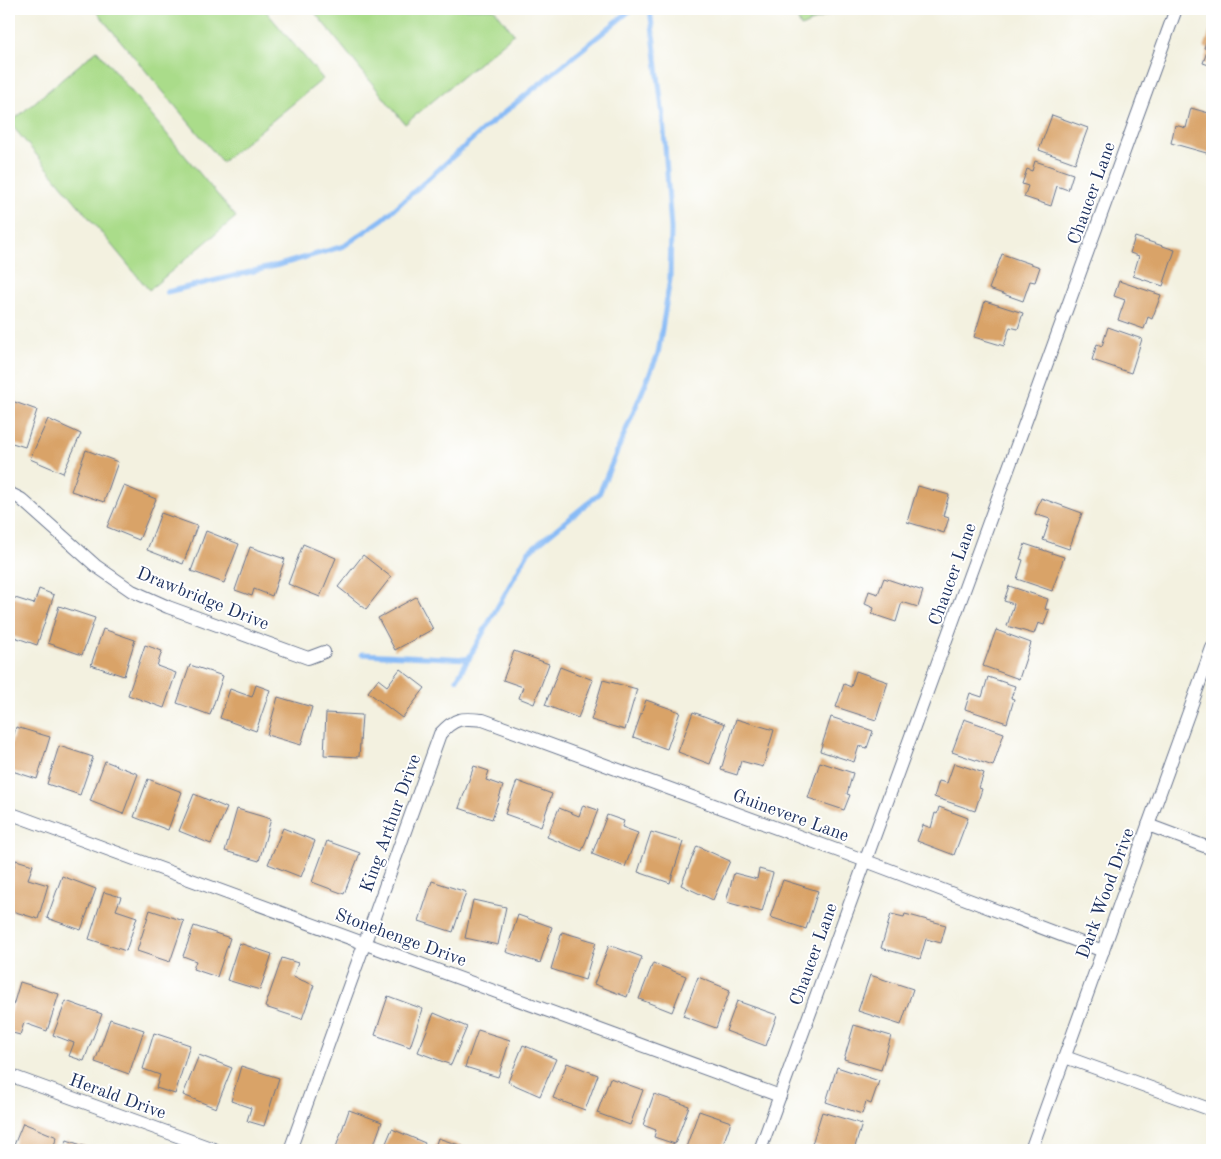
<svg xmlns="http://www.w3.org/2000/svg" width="1221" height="1159" viewBox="0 0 1221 1159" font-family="'Old Standard TT',serif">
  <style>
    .green { fill: #aadc8a; stroke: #628674 }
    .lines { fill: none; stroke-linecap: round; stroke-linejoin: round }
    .stream { stroke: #88bbf6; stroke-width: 5 }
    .building { fill: #d9a367 }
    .street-casing { stroke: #67738c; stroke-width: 14 }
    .street { stroke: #fff; stroke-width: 12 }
    .labels { text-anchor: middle; stroke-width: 4; stroke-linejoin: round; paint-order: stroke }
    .street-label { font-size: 18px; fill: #1b2f5e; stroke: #fff }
  </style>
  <rect width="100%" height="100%" fill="#fff"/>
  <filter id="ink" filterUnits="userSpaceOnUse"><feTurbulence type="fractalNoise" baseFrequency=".02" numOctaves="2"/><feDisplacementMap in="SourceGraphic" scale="10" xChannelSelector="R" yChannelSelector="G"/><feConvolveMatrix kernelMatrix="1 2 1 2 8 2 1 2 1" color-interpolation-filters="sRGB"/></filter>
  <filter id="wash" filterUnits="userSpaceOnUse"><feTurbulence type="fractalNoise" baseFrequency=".0096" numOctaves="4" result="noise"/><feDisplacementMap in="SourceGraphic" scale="20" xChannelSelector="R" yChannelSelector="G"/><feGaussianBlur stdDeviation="1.12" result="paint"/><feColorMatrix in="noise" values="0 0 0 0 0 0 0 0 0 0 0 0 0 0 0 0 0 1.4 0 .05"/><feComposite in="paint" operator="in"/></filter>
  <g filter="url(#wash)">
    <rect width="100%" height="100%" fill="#f3f1e0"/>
    <!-- green -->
    <g class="green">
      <polygon points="94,9 264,9 323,79 222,162"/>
      <polygon points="312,9 494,9 514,34 405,124"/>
      <polygon points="793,9 841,9 801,27"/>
      <polygon points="97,50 236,217 149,290 10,123"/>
    </g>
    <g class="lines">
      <!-- stream -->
      <g class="stream">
        <polyline points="167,292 279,265 344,246 383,219 485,128 632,9"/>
        <polyline points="362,654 469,659"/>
        <polyline points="457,679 529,551 599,494 658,354 670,279 671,229 663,117 650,9"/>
      </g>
    </g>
    <g id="blocks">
      <!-- building -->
      <g class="building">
        <polygon points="1212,24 1212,66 1203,63 1208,49 1204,48"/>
        <polygon points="1191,108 1212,114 1212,147 1210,154 1171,143 1175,125 1186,128"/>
        <polygon points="1052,115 1088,128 1075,163 1039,150"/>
        <polygon points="1035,161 1073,174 1068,190 1057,186 1051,206 1024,197 1028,186 1022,184 1027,169 1032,171"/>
        <polygon points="1135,237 1175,250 1163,286 1133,276 1139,256 1130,253"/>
        <polygon points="1002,254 1040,267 1035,282 1030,281 1023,301 989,289"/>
        <polygon points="1119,281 1161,295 1152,319 1148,317 1144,329 1118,320 1125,300 1114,296"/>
        <polygon points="985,301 1023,313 1018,329 1010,327 1004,346 974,337"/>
        <polygon points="1108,327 1142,339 1131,373 1092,360 1097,344 1102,346"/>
        <polygon points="9,400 37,410 25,447 9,442"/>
        <polygon points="48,419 81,434 63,473 30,459"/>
        <polygon points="86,450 118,462 104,502 71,491"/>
        <polygon points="124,486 156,499 139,540 107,527"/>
        <polygon points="918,486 949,495 943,516 949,518 944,533 907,522"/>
        <polygon points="1041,498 1082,513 1069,549 1043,540 1050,519 1035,514"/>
        <polygon points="161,513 197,526 183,564 147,550"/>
        <polygon points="206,531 239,544 224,583 191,571"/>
        <polygon points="303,544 336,558 320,597 288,584"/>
        <polygon points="1025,544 1064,557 1052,591 1017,579 1023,560 1020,559"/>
        <polygon points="250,547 285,559 272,596 254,589 252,596 235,590"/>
        <polygon points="363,555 391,577 366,609 338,587"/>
        <polygon points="884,578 923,591 918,607 902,602 896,622 872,614 874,608 865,604 869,591 878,594"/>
        <polygon points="1009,586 1048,599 1045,609 1049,610 1044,625 1038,623 1034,634 1007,626 1014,604 1004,601"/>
        <polygon points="39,589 54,595 37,645 9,635 9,606 12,597 34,604"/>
        <polygon points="416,597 433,629 395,650 378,618"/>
        <polygon points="59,606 95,618 82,655 48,643"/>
        <polygon points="103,629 135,640 124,676 91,665"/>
        <polygon points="996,630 1031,643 1019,679 983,666"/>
        <polygon points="145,645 162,651 157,666 176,673 164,708 128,695"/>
        <polygon points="514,651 549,664 534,704 519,698 523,687 503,680"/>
        <polygon points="190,665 223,676 210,715 177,703"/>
        <polygon points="560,667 593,680 578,718 545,705"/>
        <polygon points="400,669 425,688 402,718 368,692 378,679 387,686"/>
        <polygon points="856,671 888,682 876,720 836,707 844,684 851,687"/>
        <polygon points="988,677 1015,686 1011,698 1014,699 1007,723 965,709 970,693 982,697"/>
        <polygon points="603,680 637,689 625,730 591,720"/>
        <polygon points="256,685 270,690 256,731 220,718 230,689 252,697"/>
        <polygon points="278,697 312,707 301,745 267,735"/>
        <polygon points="646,700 680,712 667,749 633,737"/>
        <polygon points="693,712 725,724 710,764 678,752"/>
        <polygon points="326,713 362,715 359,757 324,755"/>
        <polygon points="831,717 873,731 867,748 859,746 854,762 820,751"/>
        <polygon points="736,719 774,730 763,767 741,761 737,775 721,770"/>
        <polygon points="964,719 1004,733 993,766 952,752"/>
        <polygon points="16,727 50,737 37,779 9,770 9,751"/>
        <polygon points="59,746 93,757 80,795 47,784"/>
        <polygon points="105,761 138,774 123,814 90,801"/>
        <polygon points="820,762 853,773 847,794 850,795 844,810 808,798"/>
        <polygon points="954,763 984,773 979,788 982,789 975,811 934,797 939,781 947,783"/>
        <polygon points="474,766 489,771 486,780 503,786 492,819 459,808"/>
        <polygon points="148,779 182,792 168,830 134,817"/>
        <polygon points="517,781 552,794 541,827 505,814"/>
        <polygon points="194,794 227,808 211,844 179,831"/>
        <polygon points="583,805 598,810 582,851 547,837 559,808 579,816"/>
        <polygon points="939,807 968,818 954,855 917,841 923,825 931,828 935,813 937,814"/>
        <polygon points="237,809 271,819 259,861 225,851"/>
        <polygon points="607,815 624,821 622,827 638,833 625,867 592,854"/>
        <polygon points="283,828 315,841 301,877 268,864"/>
        <polygon points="651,832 683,842 670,883 638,872"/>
        <polygon points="327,841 360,853 344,894 312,882"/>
        <polygon points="697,846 730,861 713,900 681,885"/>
        <polygon points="16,860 33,865 28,879 48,885 38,919 9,910 9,884"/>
        <polygon points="759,869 773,873 762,912 726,902 734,873 757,879"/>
        <polygon points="62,876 96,889 81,930 47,918"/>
        <polygon points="783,880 818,891 806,929 770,917"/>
        <polygon points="432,881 466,892 453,932 419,921"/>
        <polygon points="104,892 121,897 116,910 137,917 126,951 89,939"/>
        <polygon points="473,900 506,907 498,945 465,938"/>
        <polygon points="150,910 184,921 170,962 137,951"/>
        <polygon points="891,914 904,917 905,914 946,925 941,943 926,939 920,959 881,948"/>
        <polygon points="518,915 552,927 540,963 506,952"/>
        <polygon points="194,926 230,938 217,977 193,969 196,961 183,956"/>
        <polygon points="562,932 596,942 585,980 551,969"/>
        <polygon points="239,943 272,954 260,990 227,980"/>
        <polygon points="609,945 642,957 627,997 594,984"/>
        <polygon points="282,958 298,963 293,977 314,985 302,1019 265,1007"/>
        <polygon points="653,963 686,976 672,1012 639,999"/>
        <polygon points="870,975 913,989 901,1025 858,1011"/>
        <polygon points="698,977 730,990 716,1028 683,1016"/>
        <polygon points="20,982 59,994 47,1031 24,1023 20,1035 9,1032 9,1019"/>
        <polygon points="388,996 423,1009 410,1047 375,1035"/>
        <polygon points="66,1001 102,1014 84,1061 69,1056 74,1043 53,1035"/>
        <polygon points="737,1001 777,1015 766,1046 726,1031"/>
        <polygon points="434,1013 467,1027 451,1065 418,1052"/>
        <polygon points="110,1019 144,1030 129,1074 95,1062"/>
        <polygon points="854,1025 891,1036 881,1070 844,1059"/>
        <polygon points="478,1030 510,1040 498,1077 465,1067"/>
        <polygon points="154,1033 190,1045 175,1094 156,1088 160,1075 143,1069"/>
        <polygon points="523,1045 556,1059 540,1096 508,1082"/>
        <polygon points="199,1055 232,1068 216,1108 183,1095"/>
        <polygon points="567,1063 598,1075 585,1110 553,1098"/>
        <polygon points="241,1066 279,1078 264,1126 247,1121 251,1108 231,1101"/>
        <polygon points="837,1067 879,1081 871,1104 866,1102 862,1114 826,1102"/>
        <polygon points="610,1078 643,1090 630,1125 597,1113"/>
        <polygon points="654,1094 689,1106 675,1144 654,1137 656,1130 643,1125"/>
        <polygon points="349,1110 382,1122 372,1150 335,1150"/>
        <polygon points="699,1111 731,1122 721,1150 685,1150"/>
        <polygon points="822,1112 862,1124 854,1150 831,1150 812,1144"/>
        <polygon points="23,1123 57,1137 52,1150 12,1150"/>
        <polygon points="392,1129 425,1143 422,1150 383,1150"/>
        <polygon points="438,1138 474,1150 434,1150"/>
        <polygon points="67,1140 95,1150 63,1150"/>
      </g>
    </g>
  </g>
  <g filter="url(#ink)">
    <use href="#blocks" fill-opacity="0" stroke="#67738c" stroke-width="1"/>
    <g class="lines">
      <!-- street casing -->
      <g class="street-casing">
        <g id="street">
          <polyline points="9,493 21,499 96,566 132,591 168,607 308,658 324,652"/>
          <polyline points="9,813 780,1096"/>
          <polyline points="1148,825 1212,849"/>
          <polyline points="1065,1057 1212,1110"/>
          <polyline points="9,1075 216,1150"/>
          <path d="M290,1150L440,734C455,717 462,718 483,720L866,861L1103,951"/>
          <polyline points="760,1150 1176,9"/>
          <polyline points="1031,1150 1212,648"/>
        </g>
      </g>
      <!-- street -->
      <use href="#street" class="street"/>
    </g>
  </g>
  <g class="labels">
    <!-- street labels -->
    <g class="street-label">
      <text transform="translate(1091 193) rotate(-70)" y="6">Chaucer Lane</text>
      <text transform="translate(952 574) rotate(-70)" y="6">Chaucer Lane</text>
      <text transform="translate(203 598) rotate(22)" y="6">Drawbridge Drive</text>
      <text transform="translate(791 815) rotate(20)" y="6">Guinevere Lane</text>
      <text transform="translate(390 823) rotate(-70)" y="6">King Arthur Drive</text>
      <text transform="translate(1105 893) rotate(-70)" y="6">Dark Wood Drive</text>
      <text transform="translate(401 937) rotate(20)" y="6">Stonehenge Drive</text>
      <text transform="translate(813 954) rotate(-70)" y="6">Chaucer Lane</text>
      <text transform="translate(118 1096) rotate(20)" y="6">Herald Drive</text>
    </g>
  </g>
  <!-- margin -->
  <rect width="1221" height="1159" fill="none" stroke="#fff" stroke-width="30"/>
</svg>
